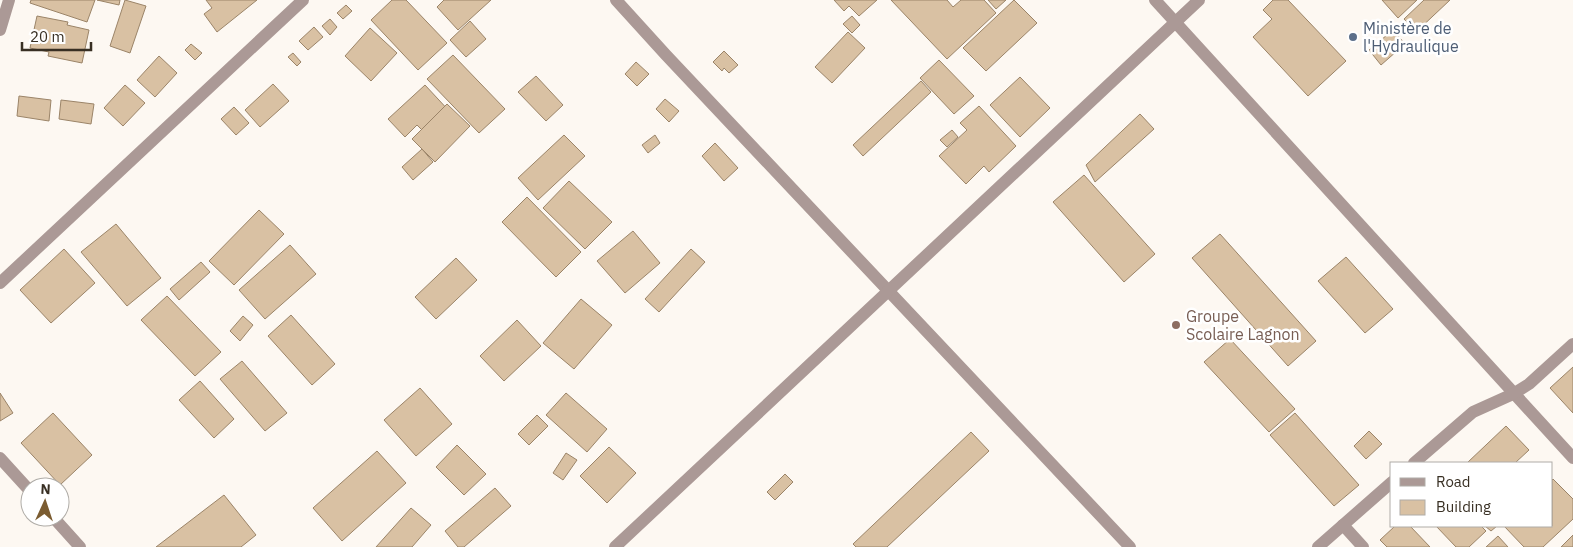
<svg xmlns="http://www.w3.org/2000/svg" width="1573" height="547" viewBox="0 0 1573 547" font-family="'IBM Plex Sans',sans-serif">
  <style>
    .building { fill: #d9c1a3; stroke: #9b8468 }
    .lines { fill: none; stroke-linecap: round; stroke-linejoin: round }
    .street { stroke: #ab9996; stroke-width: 12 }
    .service-dot { fill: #5c6f8a; stroke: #fff; stroke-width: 2 }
    .education-dot { fill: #8d6e63; stroke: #fff; stroke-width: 2 }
    .labels { text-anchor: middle; stroke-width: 5; stroke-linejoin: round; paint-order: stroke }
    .service-label { font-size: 16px; fill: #4e5e75; stroke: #fff; text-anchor: start }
    .education-label { font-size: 16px; fill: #785e54; stroke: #fff; text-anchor: start }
  </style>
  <rect width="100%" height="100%" fill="#fdf8f2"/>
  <!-- building -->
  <g class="building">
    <polygon points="31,0 95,0 87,22 30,3"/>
    <polygon points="97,0 120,0 119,5"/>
    <polygon points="125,0 146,6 130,53 110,46"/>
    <polygon points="206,0 257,0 217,32 204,14 212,8"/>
    <polygon points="392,0 406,0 447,43 418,70 371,20"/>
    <polygon points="444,0 491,0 458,30 437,7"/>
    <polygon points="834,0 877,0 859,16 849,6 844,11"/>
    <polygon points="891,0 947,0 953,7 961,0 984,0 996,13 947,59"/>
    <polygon points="988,0 1006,0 996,9"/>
    <polygon points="1014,0 1037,23 986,71 963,48"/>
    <polygon points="1273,0 1288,0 1346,61 1308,96 1253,37 1272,19 1263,10"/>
    <polygon points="1382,0 1417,0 1398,18"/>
    <polygon points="1424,0 1450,0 1416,32 1404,19"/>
    <polygon points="346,5 352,11 343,19 337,13"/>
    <polygon points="37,16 68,22 67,25 89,30 82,63 48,56 49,52 30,48"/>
    <polygon points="852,16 860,25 852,33 843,24"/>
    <polygon points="330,19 337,27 330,35 322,26"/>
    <polygon points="470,21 486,39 466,57 450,40"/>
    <polygon points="314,27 323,37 308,50 299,41"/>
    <polygon points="370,28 397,53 371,81 345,56"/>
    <polygon points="1393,30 1405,44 1381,65 1369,50"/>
    <polygon points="848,32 865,48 832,83 815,67"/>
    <polygon points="191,44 202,53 195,60 185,50"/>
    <polygon points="724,51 738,65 729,73 724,68 722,71 713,62"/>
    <polygon points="293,53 301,62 297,66 288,57"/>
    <polygon points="453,55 505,109 479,133 427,79"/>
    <polygon points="159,56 177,73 155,97 137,80"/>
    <polygon points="939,60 974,96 954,114 920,78"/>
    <polygon points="636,62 649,74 637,86 625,74"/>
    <polygon points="536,76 563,105 546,121 518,92"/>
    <polygon points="1020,77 1050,108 1020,137 990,105"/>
    <polygon points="921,81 931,92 863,156 853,145"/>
    <polygon points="273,84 289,101 260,127 245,110"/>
    <polygon points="125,85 145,103 123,126 104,108"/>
    <polygon points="425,85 451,113 428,136 417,125 405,137 388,119"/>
    <polygon points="19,96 51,100 49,121 17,116"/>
    <polygon points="665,99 679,111 669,122 656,109"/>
    <polygon points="61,100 94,104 91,124 59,119"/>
    <polygon points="447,104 470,126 435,162 412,139"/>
    <polygon points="979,106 1016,146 989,172 984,166 966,184 939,156 967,130 960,123"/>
    <polygon points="234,107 249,123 236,135 221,119"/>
    <polygon points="1140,114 1154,129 1095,182 1086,165"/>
    <polygon points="952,130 958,137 947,147 940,140"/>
    <polygon points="564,135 585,156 538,200 518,178"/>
    <polygon points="655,135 660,143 648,153 642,145"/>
    <polygon points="715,143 738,168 724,181 702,156"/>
    <polygon points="422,149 433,162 413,180 402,167"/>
    <polygon points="1084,175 1155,254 1124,282 1053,202"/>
    <polygon points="569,181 612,222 585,249 543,208"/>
    <polygon points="527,197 581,252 556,277 502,222"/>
    <polygon points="259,210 284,234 234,285 209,261"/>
    <polygon points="116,224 161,278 127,306 81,252"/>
    <polygon points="633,231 660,263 625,293 597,261"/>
    <polygon points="1220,234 1316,341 1288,366 1192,258"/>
    <polygon points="290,245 316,274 265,319 239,290"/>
    <polygon points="64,249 95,283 51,323 20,290"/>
    <polygon points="691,249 705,262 659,312 645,299"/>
    <polygon points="1346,257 1393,309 1365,333 1318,281"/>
    <polygon points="456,258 477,280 436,319 415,297"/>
    <polygon points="201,262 210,272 179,300 170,289"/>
    <polygon points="167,296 221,352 195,376 141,320"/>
    <polygon points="581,299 612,325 574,369 543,343"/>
    <polygon points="291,315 335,364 312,385 268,336"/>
    <polygon points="243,316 253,325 240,341 230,331"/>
    <polygon points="517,320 541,346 504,381 480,356"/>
    <polygon points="1230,339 1295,409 1269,432 1204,362"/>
    <polygon points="242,361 287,413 265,431 220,379"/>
    <polygon points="1573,367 1573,413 1550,388"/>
    <polygon points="200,381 234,419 214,438 179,400"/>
    <polygon points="420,388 452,424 416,456 384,420"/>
    <polygon points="0,393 13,413 0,421"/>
    <polygon points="566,393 607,429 587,452 546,415"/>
    <polygon points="53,413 92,455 60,485 21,443"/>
    <polygon points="1295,413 1359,485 1334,506 1270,435"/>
    <polygon points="537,415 548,426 529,445 518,434"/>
    <polygon points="1506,426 1529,450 1515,463 1467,463"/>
    <polygon points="1369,431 1382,444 1366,459 1354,446"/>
    <polygon points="971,432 989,451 887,547 856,547 853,544"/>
    <polygon points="457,445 486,474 464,495 436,467"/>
    <polygon points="609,447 636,473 607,503 580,476"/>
    <polygon points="377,451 406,483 342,541 313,508"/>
    <polygon points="566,453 577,460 563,480 553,473"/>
    <polygon points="785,474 793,482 775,500 767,492"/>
    <polygon points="1553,479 1573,499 1573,519 1543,547 1524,547 1504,526 1552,526 1552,480"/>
    <polygon points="495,488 511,506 464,547 458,547 445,531"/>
    <polygon points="224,495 256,535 241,547 156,547"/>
    <polygon points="411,508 431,525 412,547 376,547"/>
    <polygon points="1395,526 1410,526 1430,547 1387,547 1380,540"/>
    <polygon points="1436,526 1481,526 1486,531 1469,547 1456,547"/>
    <polygon points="1485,526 1497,526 1491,531"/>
    <polygon points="1573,535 1573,547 1561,547"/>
    <polygon points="1498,536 1508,547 1486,547"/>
  </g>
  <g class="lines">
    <!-- street -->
    <g class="street">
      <polyline points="616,0 666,55 1130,547"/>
      <polyline points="1155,0 1573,458"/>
      <polyline points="0,30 9,0"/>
      <polyline points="0,283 303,0"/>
      <polyline points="0,458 30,491"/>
      <polyline points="1414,463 1473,412 1513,394 1529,384 1573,344"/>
      <polyline points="53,517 80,547"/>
      <polyline points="1343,525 1363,547"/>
      <polyline points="615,547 1199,0"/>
      <polyline points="1318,547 1392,482"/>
    </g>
  </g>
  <!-- markers -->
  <circle class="service-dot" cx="1353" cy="37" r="5"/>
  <circle class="education-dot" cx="1176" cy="325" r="5"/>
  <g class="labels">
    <!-- service labels -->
    <g class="service-label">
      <text x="1363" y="34">Ministère de<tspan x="1363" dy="18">l'Hydraulique</tspan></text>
    </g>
    <!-- education labels -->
    <g class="education-label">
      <text x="1186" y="322">Groupe<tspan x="1186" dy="18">Scolaire Lagnon</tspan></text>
    </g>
  </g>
  <!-- legend -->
  <rect x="1390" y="462" width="162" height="65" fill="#ffffff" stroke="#afaca7"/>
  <rect x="1400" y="478" width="25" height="8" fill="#ab9996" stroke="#afaca7"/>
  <text x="1436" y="487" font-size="15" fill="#382f23">Road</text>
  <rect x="1400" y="500" width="25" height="15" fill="#d9c1a3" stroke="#afaca7"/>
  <text x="1436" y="512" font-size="15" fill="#382f23">Building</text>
  <!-- north arrow -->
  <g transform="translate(45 502) rotate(3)"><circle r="24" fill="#ffffff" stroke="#afaca7"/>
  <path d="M0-4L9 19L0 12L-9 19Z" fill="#7b5c31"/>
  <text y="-8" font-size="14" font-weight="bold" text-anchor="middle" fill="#382f23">N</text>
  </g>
  <!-- scale -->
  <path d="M22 42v8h69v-8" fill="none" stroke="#382f23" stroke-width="2.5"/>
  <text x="30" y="42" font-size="15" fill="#382f23" stroke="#ffffff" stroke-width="4" paint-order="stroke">20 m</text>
</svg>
